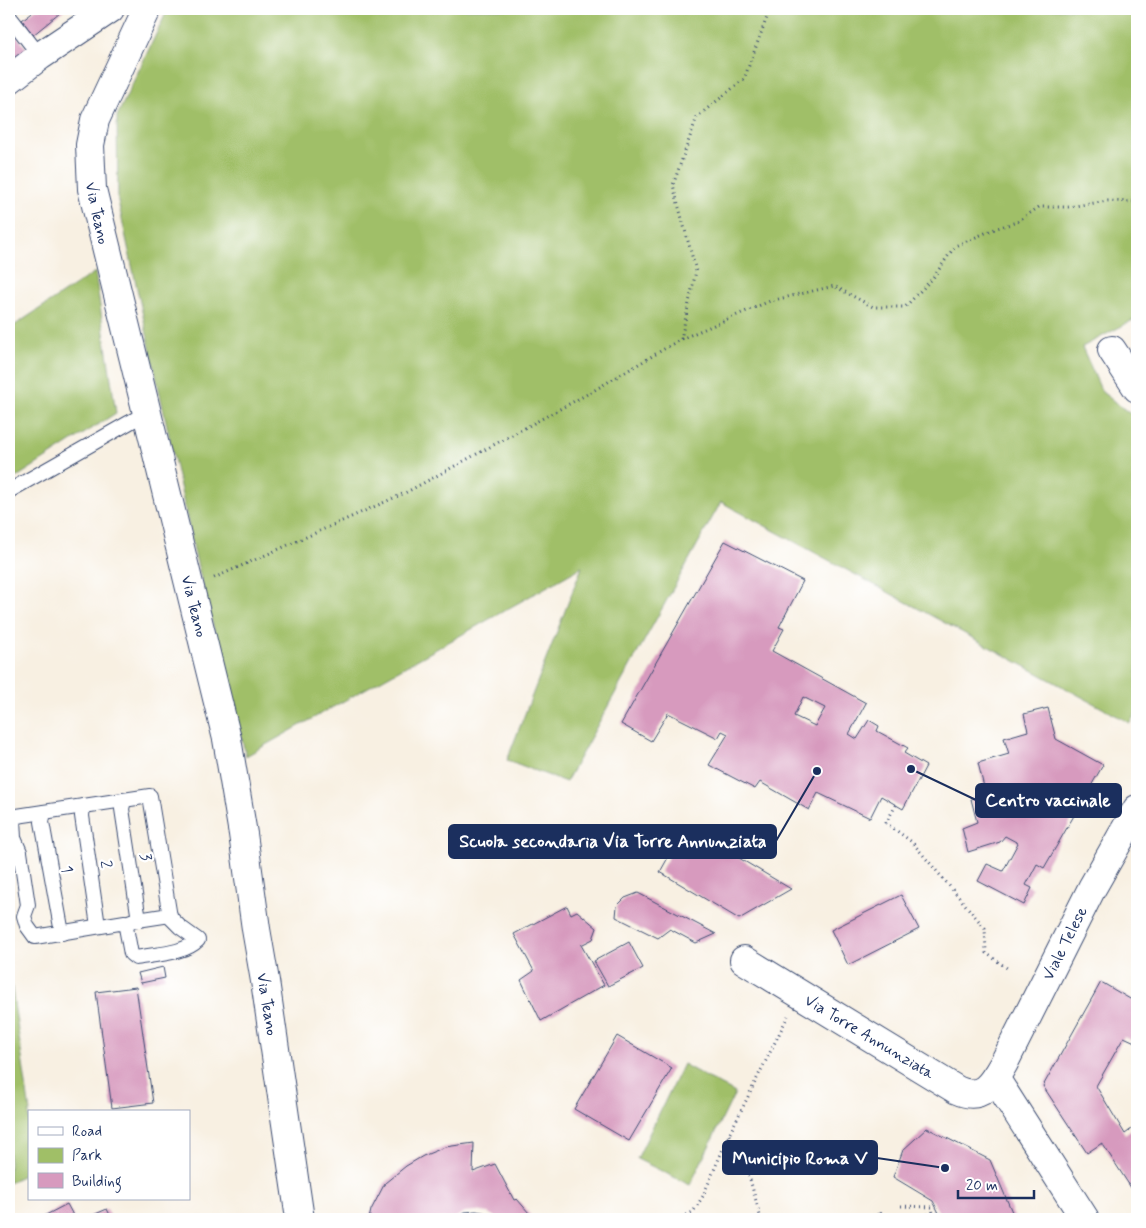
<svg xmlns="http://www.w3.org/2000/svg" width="1146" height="1228" viewBox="0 0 1146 1228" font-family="Mynerve,sans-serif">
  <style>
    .green { fill: #a0bf67; stroke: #5e7762 }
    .building { fill: #d79abe; fill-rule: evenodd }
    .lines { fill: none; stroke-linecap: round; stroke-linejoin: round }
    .service-casing { stroke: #3c4c72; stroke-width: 16 }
    .minor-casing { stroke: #3c4c72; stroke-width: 30 }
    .tertiary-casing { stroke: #3c4c72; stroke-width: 30 }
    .path { stroke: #3c4c72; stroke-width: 3; stroke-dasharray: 1 4; stroke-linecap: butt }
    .service { stroke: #fff; stroke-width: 14 }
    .minor { stroke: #fff; stroke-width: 28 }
    .tertiary { stroke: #fff; stroke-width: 28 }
    .labels { text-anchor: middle; stroke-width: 4.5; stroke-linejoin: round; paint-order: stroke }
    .street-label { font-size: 16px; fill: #1b2f5e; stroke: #fff }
    .leader { fill: none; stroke: #1b2f5e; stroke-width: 2 }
    .callout-dot { fill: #1b2f5e; stroke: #fff; stroke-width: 2 }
    .callout { fill: #1b2f5e; stroke: #1b2f5e; stroke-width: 2 }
    .callout-label { font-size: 18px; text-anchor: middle; font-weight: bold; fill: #fff }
  </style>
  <rect width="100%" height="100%" fill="#fff"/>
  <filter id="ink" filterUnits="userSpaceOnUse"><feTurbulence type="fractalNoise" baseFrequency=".02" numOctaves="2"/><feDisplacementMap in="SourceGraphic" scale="10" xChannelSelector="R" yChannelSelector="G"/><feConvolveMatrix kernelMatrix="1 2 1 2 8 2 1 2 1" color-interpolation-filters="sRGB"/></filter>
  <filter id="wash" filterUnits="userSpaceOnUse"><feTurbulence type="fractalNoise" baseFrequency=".0096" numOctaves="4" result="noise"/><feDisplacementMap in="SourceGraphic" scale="20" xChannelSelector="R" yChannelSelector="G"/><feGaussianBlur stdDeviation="1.12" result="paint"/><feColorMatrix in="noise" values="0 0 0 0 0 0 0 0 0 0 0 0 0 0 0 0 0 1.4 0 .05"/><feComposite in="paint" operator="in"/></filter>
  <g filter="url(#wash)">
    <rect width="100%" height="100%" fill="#f8f0e2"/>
    <!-- green -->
    <g class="green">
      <polygon points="168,9 1137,9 1137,318 1082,347 1102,392 1137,419 1137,711 1130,723 721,502 566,782 507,760 582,567 246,756 195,555 118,201 117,116"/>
      <polygon points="95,272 116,413 9,482 9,329"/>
      <polygon points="9,969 30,1112 29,1112 29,1172 9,1183"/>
      <polygon points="683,1064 735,1093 690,1185 637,1159"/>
    </g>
    <g id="blocks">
      <!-- building -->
      <g class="building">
        <polygon points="36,9 65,9 33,35 22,20"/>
        <polygon points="9,25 28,51 9,63 9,55 12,53 9,49"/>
        <path d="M725,541L803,581L779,627L784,629L772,651L866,703L849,734L857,739L869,720L879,726L877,731L908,748L904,753L926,766L903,809L881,796L870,818L818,793L809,810L760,782L755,789L709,765L728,734L722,731L718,738L668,713L651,741L621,724ZM803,697L825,708L815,726L794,716Z"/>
        <polygon points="1048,708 1056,739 1103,765 1044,868 1037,864 1026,885 1032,888 1024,905 978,881 987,864 1003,871 1018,843 1005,836 1000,842 968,852 962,828 977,822 971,799 986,795 978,763 1009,754 1004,738 1028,731 1024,714"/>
        <polygon points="697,833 791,889 739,919 660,872 679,838 690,845"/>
        <polygon points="638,893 716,934 696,943 670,929 658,938 616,917 617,906 625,898"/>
        <polygon points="901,895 919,929 848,965 831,930"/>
        <polygon points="567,906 571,914 577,911 597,928 593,939 581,945 604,985 541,1021 521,980 534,971 514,934"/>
        <polygon points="629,942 643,968 608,986 594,961"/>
        <polygon points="163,967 165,978 141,983 138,973"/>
        <polygon points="1101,982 1137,1003 1137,1043 1124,1037 1096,1086 1125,1134 1137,1125 1137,1197 1102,1143 1087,1153 1043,1086"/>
        <polygon points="136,987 153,1103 112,1108 96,992"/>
        <polygon points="617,1036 672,1068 629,1141 574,1109"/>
        <polygon points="927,1128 990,1160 1015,1219 942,1219 933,1201 893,1177 903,1150"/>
        <polygon points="474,1143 473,1172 495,1164 514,1200 517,1199 529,1213 532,1219 499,1219 488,1213 476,1211 465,1212 453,1219 369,1219 371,1210 385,1183 406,1166 423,1156 445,1147"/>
        <polygon points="67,1204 75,1219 46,1219 44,1216"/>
        <polygon points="107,1209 112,1219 84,1219"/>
        <polygon points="881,1212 884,1219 867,1219"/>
      </g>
    </g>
  </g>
  <g filter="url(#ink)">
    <use href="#blocks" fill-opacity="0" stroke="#3c4c72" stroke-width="1"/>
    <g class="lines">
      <!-- service casing -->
      <g class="service-casing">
        <g id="service">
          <polyline points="9,16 40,56"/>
          <polyline points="9,491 146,413"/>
          <path d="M150,796L170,917L180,927L198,940C184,954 156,954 136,958L131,954L125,922L35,937L27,926L24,916L28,905L20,852L14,838L13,819L17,816Z"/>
          <polyline points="124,800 122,809 139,920"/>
          <polyline points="83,806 82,816 98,926"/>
          <polyline points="44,812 42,822 62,933"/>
          <polyline points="131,921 170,915"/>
        </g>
      </g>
      <!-- minor casing -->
      <g class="minor-casing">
        <g id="minor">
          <polyline points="9,80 40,56 110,9"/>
          <polyline points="1112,350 1137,388"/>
          <path d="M744,960L957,1090C983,1102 993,1082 1004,1063L1092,888L1137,809"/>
          <polyline points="995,1078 1085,1219"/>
        </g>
      </g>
      <!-- tertiary casing -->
      <g class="tertiary-casing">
        <polyline id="tertiary" points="147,9 95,120 90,145 92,189 227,739 243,834 256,929 265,981 300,1219"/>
      </g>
      <!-- path -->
      <g class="path">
        <polyline points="681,339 770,301 834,286 873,307 905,307 933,278 955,246 997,228 1017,222 1039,207 1068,207 1108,201 1137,202"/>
        <polyline points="214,578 405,493 593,391 681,339 696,271 673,185 697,117 744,79 770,9"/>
        <polyline points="896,805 886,823 912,842 985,928 986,953 1007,968"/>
        <polyline points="729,1135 746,1165 761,1219"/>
        <polyline points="901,1206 932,1207 933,1214"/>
        <polyline points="902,1215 939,1214"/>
        <polyline points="677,1219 693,1212 703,1196 729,1135 788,1016"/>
      </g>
      <!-- service -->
      <use href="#service" class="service"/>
      <!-- minor -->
      <use href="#minor" class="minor"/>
      <!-- tertiary -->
      <use href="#tertiary" class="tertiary"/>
    </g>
  </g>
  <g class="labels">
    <!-- street labels -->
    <g class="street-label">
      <text transform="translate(98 213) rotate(78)" y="6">Via Teano</text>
      <text transform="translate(195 606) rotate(76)" y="6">Via Teano</text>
      <text transform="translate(147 857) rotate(81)" y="6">3</text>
      <text transform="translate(107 864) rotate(82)" y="6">2</text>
      <text transform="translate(68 869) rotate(80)" y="6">1</text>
      <text transform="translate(1064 943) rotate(-63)" y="6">Viale Telese</text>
      <text transform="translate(268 1004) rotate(81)" y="6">Via Teano</text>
      <text transform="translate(870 1036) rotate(31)" y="6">Via Torre Annunziata</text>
    </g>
  </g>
  <!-- callouts -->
  <path class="leader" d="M911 769L976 800M817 771L776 841M945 1168L877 1158"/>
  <g class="callout-dot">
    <circle cx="911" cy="769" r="5"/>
    <circle cx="817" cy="771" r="5"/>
    <circle cx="945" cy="1168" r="5"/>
  </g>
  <g class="callout">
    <rect x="976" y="784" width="145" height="33" rx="5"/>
    <rect x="449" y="825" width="327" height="33" rx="5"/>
    <rect x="723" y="1141" width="154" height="33" rx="5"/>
  </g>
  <g class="callout-label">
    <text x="1048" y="806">Centro vaccinale</text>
    <text x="613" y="847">Scuola secondaria Via Torre Annunziata</text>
    <text x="800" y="1164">Municipio Roma V</text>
  </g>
  <!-- margin -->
  <rect width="1146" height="1228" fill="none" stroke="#fff" stroke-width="30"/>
  <!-- legend -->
  <rect x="28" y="1110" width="162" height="90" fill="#ffffff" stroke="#a4acbf"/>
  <rect x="38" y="1127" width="25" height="8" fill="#ffffff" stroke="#a4acbf"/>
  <text x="72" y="1136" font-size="15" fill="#1b2f5e">Road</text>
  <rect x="38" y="1148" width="25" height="15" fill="#a0bf67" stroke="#a4acbf"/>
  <text x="72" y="1160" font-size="15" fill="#1b2f5e">Park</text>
  <rect x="38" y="1173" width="25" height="15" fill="#d79abe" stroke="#a4acbf"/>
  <text x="72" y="1186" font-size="15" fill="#1b2f5e">Building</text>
  <!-- scale -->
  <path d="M958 1190v8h76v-8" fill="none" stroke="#1b2f5e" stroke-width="2.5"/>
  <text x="966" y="1190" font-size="15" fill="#1b2f5e" stroke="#ffffff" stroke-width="4" paint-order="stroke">20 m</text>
</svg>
